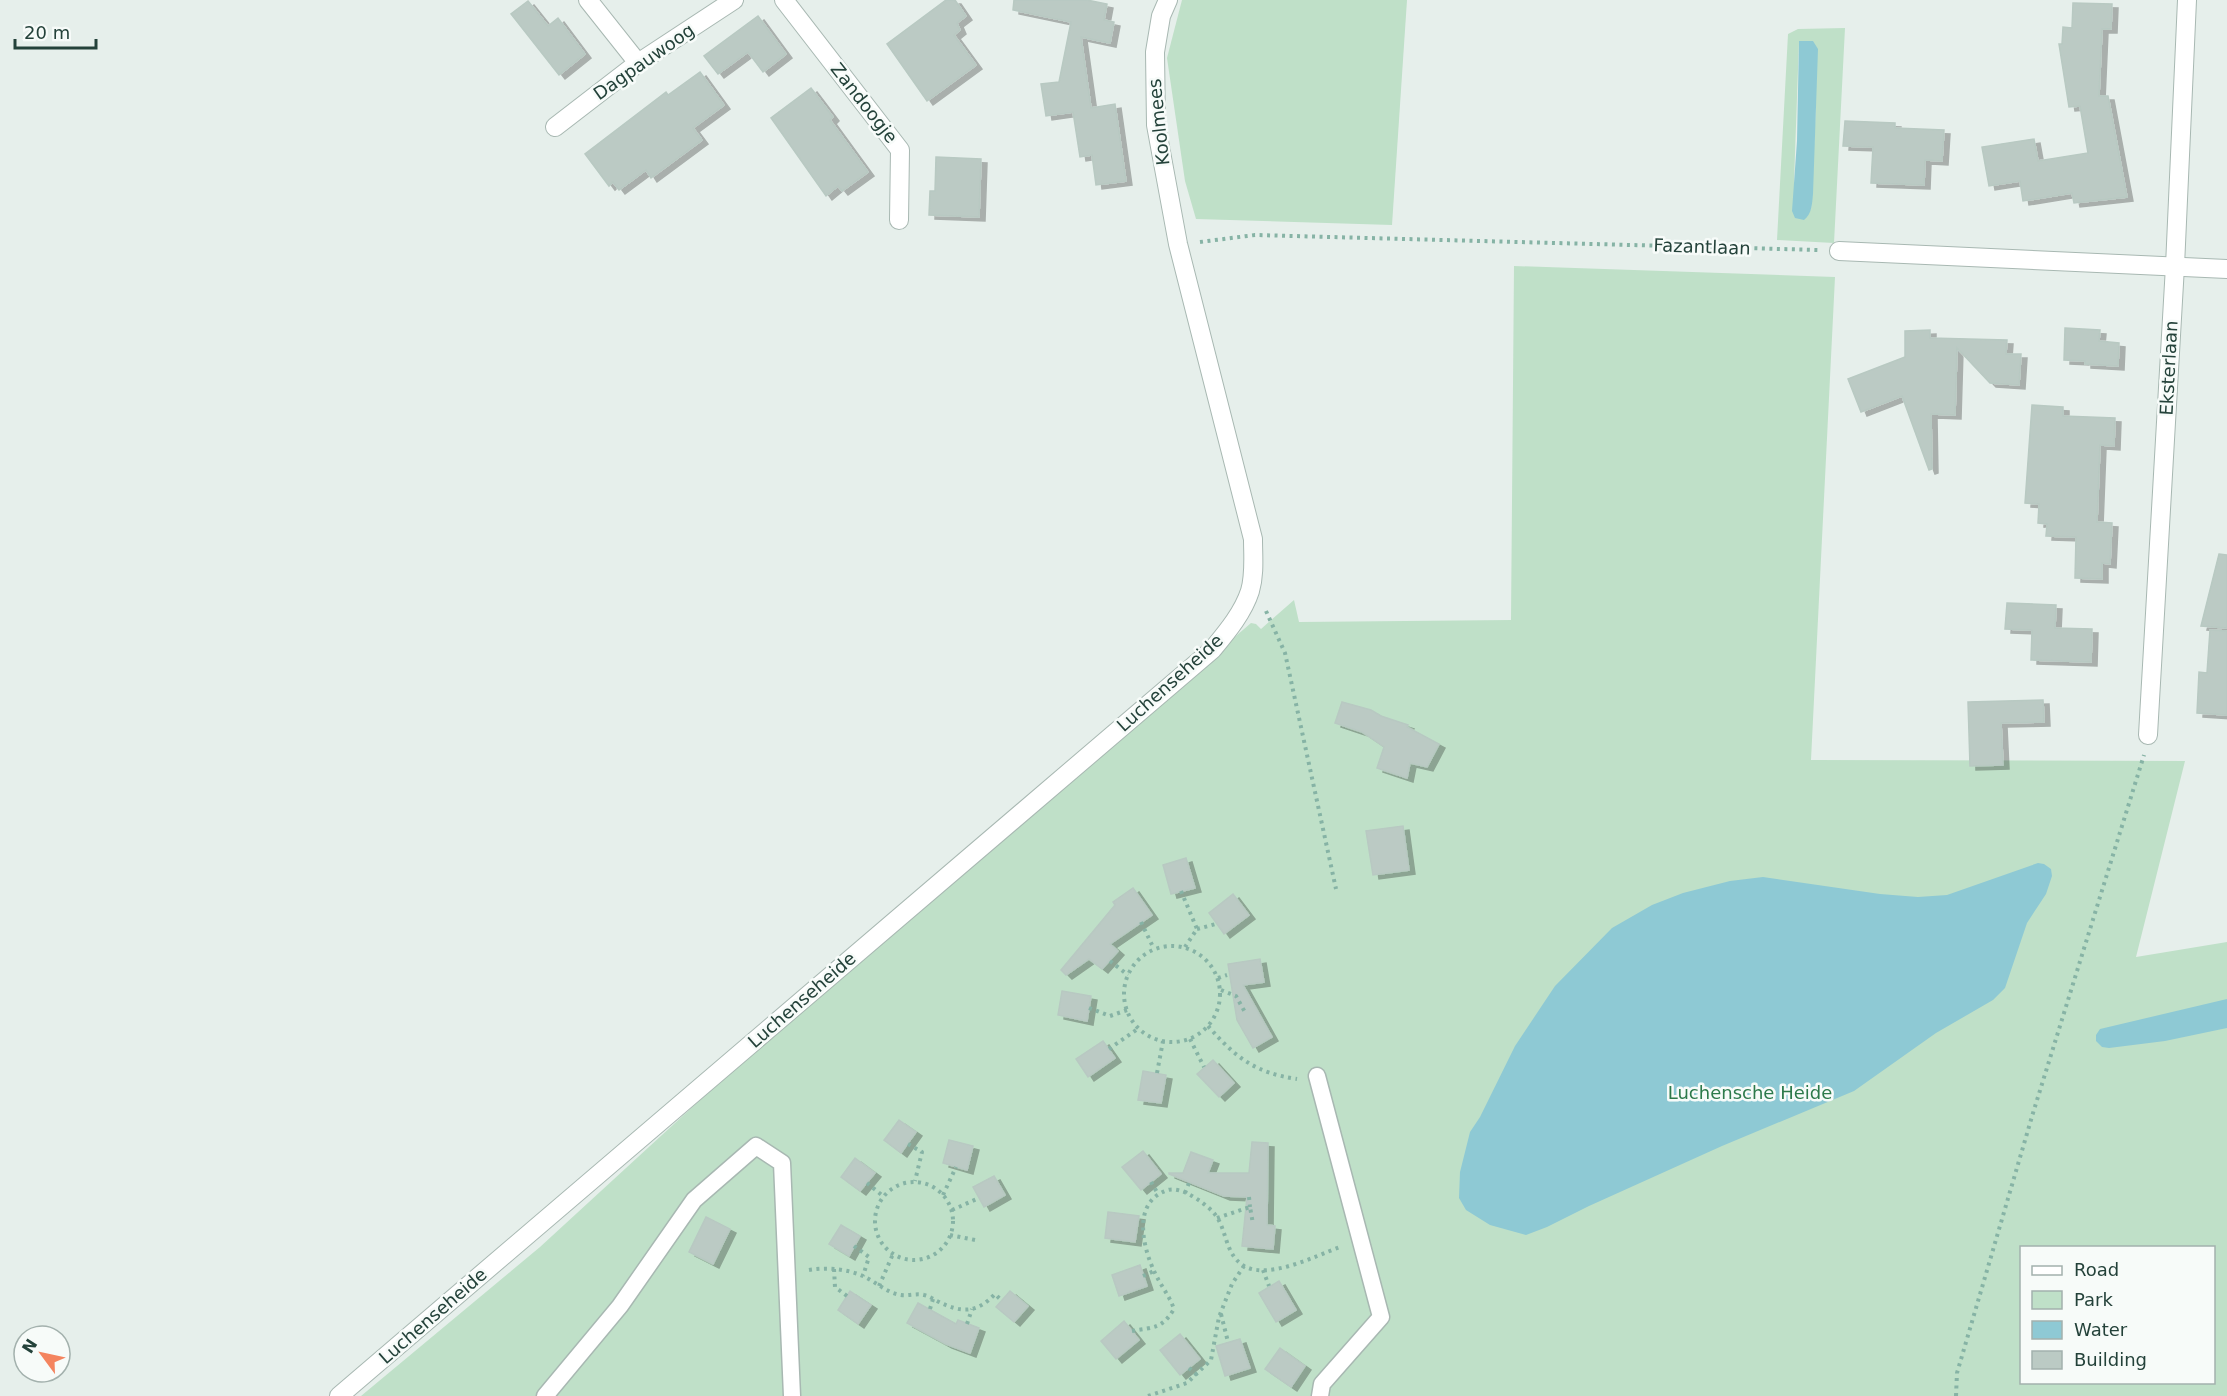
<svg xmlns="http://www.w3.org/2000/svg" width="2227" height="1396" viewBox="0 0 2227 1396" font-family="'DejaVu Sans',sans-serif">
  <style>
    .green { fill: #bfe0c8; fill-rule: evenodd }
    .water { fill: #8ec9d4 }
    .building { fill: #bbcac4; stroke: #b8c9c2; stroke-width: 1.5; filter: url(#shadow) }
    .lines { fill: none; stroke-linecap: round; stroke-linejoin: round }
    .lane-casing { stroke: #a8b8b2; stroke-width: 19 }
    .street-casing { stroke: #a8b8b2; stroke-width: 20 }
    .path { stroke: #86b3a5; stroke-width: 4; stroke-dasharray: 3 4.5; stroke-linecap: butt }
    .lane { stroke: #fff; stroke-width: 16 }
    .street { stroke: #fff; stroke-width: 18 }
    .labels { text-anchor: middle; stroke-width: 5; stroke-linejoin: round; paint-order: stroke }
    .street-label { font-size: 18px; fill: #24423a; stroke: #f7fbf9 }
    .park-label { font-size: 18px; fill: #2d7a4b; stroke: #f7fbf9 }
  </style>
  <defs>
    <filter id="shadow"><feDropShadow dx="6" dy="4" stdDeviation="0" flood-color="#0004"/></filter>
  </defs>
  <rect width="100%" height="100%" fill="#e6efeb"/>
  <!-- green -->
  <g class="green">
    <polygon points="1182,0 1407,0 1392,225 1196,219 1185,181 1167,58"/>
    <path d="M1845,28L1834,243L1777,240L1788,34L1798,29ZM1799,41H1813L1816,104L1811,210L1794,182Z"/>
    <path d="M1514,266L1835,277L1811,760L2185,761L2136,957L2227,942V1396H361L540,1247L736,1067L1251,623L1256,624L1261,629L1294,600L1299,622L1511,620ZM2022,1248H2214V1382H2022Z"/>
  </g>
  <!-- water -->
  <g class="water">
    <path d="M1799,41H1813L1818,49L1813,194C1812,204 1812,214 1804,220L1795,218L1792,211L1797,141Z"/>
    <polygon points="2038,863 2044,864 2051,869 2052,876 2046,894 2027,923 2005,988 1993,1000 1936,1033 1854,1091 1722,1146 1589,1206 1547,1227 1526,1235 1490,1225 1466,1210 1459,1198 1460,1172 1470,1132 1480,1117 1515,1046 1555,986 1612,928 1652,905 1683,893 1730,881 1763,877 1880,894 1918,897 1947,895"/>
    <polygon points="2227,999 2227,1028 2165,1041 2109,1048 2102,1047 2096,1041 2096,1035 2100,1029"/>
  </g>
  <!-- building -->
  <g class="building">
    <polygon points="946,0 955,0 966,16 957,23 960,30 954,35 976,65 927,101 887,44"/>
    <polygon points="1014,0 1087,0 1107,4 1104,20 1114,22 1110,43 1081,37 1091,108 1115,104 1126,181 1096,185 1092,155 1080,157 1073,112 1046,116 1041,84 1059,82 1071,22 1013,10"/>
    <polygon points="528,1 548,26 558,18 585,54 559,75 511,14"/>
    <polygon points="2073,3 2112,4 2111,29 2102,29 2099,96 2108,96 2127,197 2074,203 2072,193 2023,201 2020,181 1989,186 1982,147 2034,139 2038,161 2088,153 2080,106 2069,107 2059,44 2062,44 2063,27 2072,28"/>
    <polygon points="758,16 786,54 763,72 748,52 718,74 704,56"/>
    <polygon points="700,72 724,105 693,128 702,140 651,178 646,170 619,190 613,182 609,186 585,154 666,92 668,95"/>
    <polygon points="811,88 833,117 830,120 868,172 842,191 838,186 826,196 771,118"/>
    <polygon points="1845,121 1895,123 1895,128 1944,130 1942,161 1925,160 1924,185 1871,183 1873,147 1843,146"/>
    <polygon points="936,157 981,159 979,217 929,215 930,191 935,191"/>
    <polygon points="2065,328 2100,330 2099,341 2119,343 2118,366 2085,364 2085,361 2064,360"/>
    <polygon points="1930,330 1930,338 2007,340 2006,354 2021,354 2019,385 1990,383 1957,348 1955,415 1931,414 1932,469 1929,470 1902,396 1861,412 1848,379 1905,357 1905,331"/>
    <polygon points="2032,405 2063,407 2063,416 2115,418 2114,446 2100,445 2097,522 2112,523 2110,564 2102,563 2102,579 2075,578 2076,537 2046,536 2047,524 2038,523 2039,504 2025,503"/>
    <polygon points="2219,554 2227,555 2227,628 2201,626"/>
    <polygon points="2007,603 2056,605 2055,628 2092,629 2091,662 2031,660 2032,630 2005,629"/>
    <polygon points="2210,630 2227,631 2227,715 2197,713 2199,672 2207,673"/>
    <polygon points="2043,700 2044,722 2001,723 2003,765 1970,766 1968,702"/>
    <polygon points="1342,702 1371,710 1381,716 1408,725 1407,727 1439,744 1427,767 1410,763 1407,778 1377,768 1384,747 1362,732 1335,723"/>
    <polygon points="1403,826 1409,870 1373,875 1366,831"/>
    <polygon points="1186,858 1195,888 1171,894 1163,865"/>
    <polygon points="1133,888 1152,915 1110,944 1118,951 1102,969 1089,959 1066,975 1061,970 1115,905 1113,902"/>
    <polygon points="1233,894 1249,915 1224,934 1209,913"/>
    <polygon points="1260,959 1264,982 1243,985 1272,1037 1253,1048 1237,1020 1228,964"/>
    <polygon points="1062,991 1091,996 1087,1021 1058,1015"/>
    <polygon points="1103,1041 1115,1058 1088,1077 1076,1059"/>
    <polygon points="1213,1060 1234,1083 1219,1097 1197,1074"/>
    <polygon points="1143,1071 1166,1075 1161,1103 1138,1100"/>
    <polygon points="899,1120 916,1132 901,1153 884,1140"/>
    <polygon points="949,1140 973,1146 967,1170 943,1163"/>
    <polygon points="1252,1142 1268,1143 1267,1225 1275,1226 1273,1249 1242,1246 1247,1197 1224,1196 1169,1174 1169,1173 1183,1173 1191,1152 1213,1160 1208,1173 1249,1173"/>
    <polygon points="1143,1151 1161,1174 1141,1190 1122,1167"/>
    <polygon points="855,1158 875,1173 860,1191 841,1177"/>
    <polygon points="994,1176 1005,1195 984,1207 973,1187"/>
    <polygon points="1108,1212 1139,1216 1135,1242 1105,1238"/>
    <polygon points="706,1217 730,1229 713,1264 689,1252"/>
    <polygon points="841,1225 860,1236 849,1256 829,1244"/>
    <polygon points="1140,1265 1147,1286 1119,1296 1112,1275"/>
    <polygon points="1279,1281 1296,1310 1276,1322 1259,1293"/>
    <polygon points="850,1291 871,1305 858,1324 838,1310"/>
    <polygon points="1010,1291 1028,1306 1014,1322 996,1307"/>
    <polygon points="918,1303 956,1324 958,1320 979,1328 970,1353 946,1344 907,1323"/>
    <polygon points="1124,1321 1139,1340 1116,1359 1101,1341"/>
    <polygon points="1180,1334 1200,1359 1180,1375 1160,1350"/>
    <polygon points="1240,1339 1250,1368 1225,1376 1216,1346"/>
    <polygon points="1280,1348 1305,1366 1291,1387 1265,1369"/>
  </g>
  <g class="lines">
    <!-- lane casing -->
    <g class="lane-casing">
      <g id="lane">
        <polyline points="1317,1076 1381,1317 1322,1384 1320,1396"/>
        <polyline points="545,1396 620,1306 694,1200 756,1146 782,1163 792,1396"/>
      </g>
    </g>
    <!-- street casing -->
    <g class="street-casing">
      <g id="street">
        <polyline points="588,0 638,63"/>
        <polyline points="784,0 900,150 899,220"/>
        <polyline points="555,127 638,63 734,0"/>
        <polyline points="1839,251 2227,269"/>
        <polyline points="2148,735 2175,266 2187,0"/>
        <path d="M339,1396L1212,650C1226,633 1243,613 1250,591C1255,574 1253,556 1253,539L1178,244L1156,125L1155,52L1161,16L1168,0"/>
      </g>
    </g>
    <!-- path -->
    <g class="path">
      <polyline points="1200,242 1255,235 1819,250"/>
      <polyline points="1266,611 1285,653 1336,889"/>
      <polyline points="1181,891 1197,929 1185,947"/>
      <polyline points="1141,922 1154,949"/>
      <polyline points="1197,929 1216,924"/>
      <circle cx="1172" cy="994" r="48"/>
      <polyline points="1110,961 1128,975"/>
      <polyline points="1218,978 1227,975"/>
      <polyline points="1221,990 1236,996 1246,1014"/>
      <polyline points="1089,1008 1110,1016 1127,1010"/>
      <path d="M1208,1026C1235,1057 1255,1073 1297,1079"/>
      <polyline points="1190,1039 1204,1067"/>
      <polyline points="1109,1049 1139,1028"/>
      <polyline points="1157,1073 1163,1041"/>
      <polyline points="908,1144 922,1152 915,1181"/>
      <circle cx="914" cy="1221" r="39"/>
      <polyline points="1151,1182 1158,1194"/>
      <polyline points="867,1183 883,1196"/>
      <polyline points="1185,1193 1189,1183"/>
      <polyline points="943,1195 956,1167"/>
      <polyline points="1249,1197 1250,1207"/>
      <polyline points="952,1210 979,1198"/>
      <polyline points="1217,1218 1250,1207 1253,1224"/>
      <polyline points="950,1235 975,1240"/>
      <polyline points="854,1246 869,1257 863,1276"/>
      <polyline points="834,1269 835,1287 847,1296"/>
      <path d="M809,1270C827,1267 847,1269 863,1276C876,1282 887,1293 901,1295C909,1296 917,1293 924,1295C929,1296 933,1299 937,1301C961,1313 976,1314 995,1294L1002,1301"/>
      <polyline points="1263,1270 1269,1286"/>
      <polyline points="1143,1276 1154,1271"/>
      <polyline points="879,1286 893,1254"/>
      <polyline points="930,1309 933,1299"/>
      <polyline points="1221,1314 1228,1342"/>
      <polyline points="967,1324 972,1309"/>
      <path d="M1132,1331C1154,1327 1162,1329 1174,1309C1169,1295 1161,1286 1155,1273C1142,1246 1132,1201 1168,1190C1181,1186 1203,1202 1212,1211C1228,1227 1223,1253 1244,1266C1269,1280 1315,1256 1340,1247"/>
      <polyline points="1189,1368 1197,1375"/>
      <polyline points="1148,1396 1187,1383 1211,1360 1219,1317 1232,1284 1244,1266"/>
      <polyline points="1956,1396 1957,1373 2033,1113 2144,755"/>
    </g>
    <!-- lane -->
    <use href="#lane" class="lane"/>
    <!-- street -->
    <use href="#street" class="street"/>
  </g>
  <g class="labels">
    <!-- street labels -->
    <g class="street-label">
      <text transform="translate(644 62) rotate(-35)" y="6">Dagpauwoog</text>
      <text transform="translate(864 103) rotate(52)" y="6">Zandoogje</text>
      <text transform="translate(1159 122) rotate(-96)" y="6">Koolmees</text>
      <text transform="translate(1702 247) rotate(2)" y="6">Fazantlaan</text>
      <text transform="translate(2169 368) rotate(-87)" y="6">Eksterlaan</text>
      <text transform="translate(1170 683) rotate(-42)" y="6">Luchenseheide</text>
      <text transform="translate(802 1000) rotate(-41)" y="6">Luchenseheide</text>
      <text transform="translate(433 1316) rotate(-41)" y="6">Luchenseheide</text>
    </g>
    <!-- park labels -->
    <g class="park-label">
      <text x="1750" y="1099">Luchensche Heide</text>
    </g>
  </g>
  <!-- legend -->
  <rect x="2020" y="1246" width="195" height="138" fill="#f7fbf9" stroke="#a3b1ad" stroke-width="1.5"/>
  <rect x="2032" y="1266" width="30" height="9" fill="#ffffff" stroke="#a3b1ad" stroke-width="1.5"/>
  <text x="2074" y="1276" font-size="18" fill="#24423a">Road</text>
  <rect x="2032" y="1291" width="30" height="18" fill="#bfe0c8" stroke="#a3b1ad" stroke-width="1.5"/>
  <text x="2074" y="1306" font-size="18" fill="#24423a">Park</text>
  <rect x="2032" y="1321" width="30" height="18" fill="#8ec9d4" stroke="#a3b1ad" stroke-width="1.5"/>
  <text x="2074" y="1336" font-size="18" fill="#24423a">Water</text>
  <rect x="2032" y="1351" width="30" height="18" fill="#bbcac4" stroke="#a3b1ad" stroke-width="1.5"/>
  <text x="2074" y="1366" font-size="18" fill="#24423a">Building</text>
  <!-- north arrow -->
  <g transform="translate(42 1354) rotate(303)"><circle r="28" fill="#f7fbf9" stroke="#a3b1ad" stroke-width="1.5"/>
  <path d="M0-4.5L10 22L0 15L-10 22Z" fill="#f4845f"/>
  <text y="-9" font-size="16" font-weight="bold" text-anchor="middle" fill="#24423a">N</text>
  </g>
  <!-- scale -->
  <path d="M15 39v9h81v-9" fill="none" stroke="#24423a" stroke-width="3"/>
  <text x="24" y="39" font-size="18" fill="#24423a" stroke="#f7fbf9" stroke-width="4.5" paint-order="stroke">20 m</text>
</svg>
